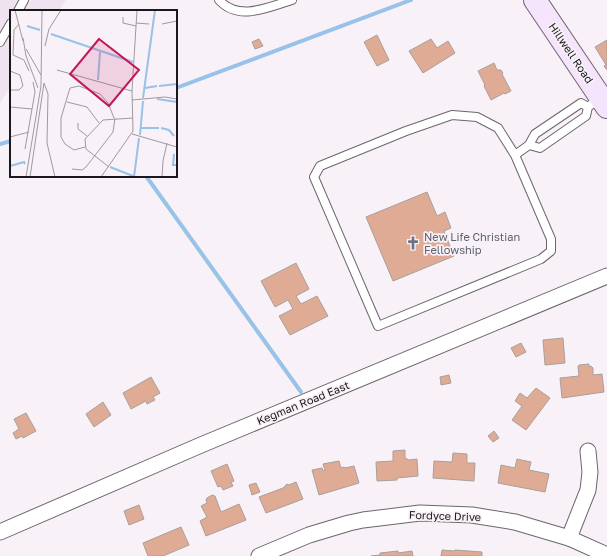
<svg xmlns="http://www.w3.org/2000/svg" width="607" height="556" viewBox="0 0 607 556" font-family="'Golos Text',sans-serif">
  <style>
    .built { fill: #f0e3f0 }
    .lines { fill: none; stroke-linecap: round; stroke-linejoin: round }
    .stream { stroke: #98c2e8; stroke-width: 4 }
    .building { fill: #e0ab95; stroke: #a89f9b }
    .lane-casing { stroke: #6c666c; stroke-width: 10 }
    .street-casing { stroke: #6c666c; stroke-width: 17 }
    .secondary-casing { stroke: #6c666c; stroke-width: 24 }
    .lane { stroke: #fff; stroke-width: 8 }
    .street { stroke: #fff; stroke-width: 15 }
    .secondary { stroke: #f6e3fc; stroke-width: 22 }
    .labels { text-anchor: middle; stroke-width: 3.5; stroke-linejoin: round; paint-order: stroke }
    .street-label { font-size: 11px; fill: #1a181a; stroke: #f8f1f8 }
    .worship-label { font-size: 11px; fill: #5b616d; stroke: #f8f1f8; text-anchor: start }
    .inset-river { fill: none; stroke: #98c2e8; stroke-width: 2 }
    .inset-road { fill: none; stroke: #9f9a9f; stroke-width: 1 }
    .view { fill: #c2185b; fill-opacity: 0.15; stroke: #c2185b; stroke-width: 2 }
    .inset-edge { fill: none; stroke: #1a181a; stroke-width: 2 }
  </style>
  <rect width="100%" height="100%" fill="#f8f1f8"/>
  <!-- built -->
  <polygon class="built" points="0,0 66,0 59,11 11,11 11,86 0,103"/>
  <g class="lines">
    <!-- stream -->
    <g class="stream">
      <polyline points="176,88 411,0"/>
      <polyline points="0,144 11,141"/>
      <polyline points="146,176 301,392"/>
    </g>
  </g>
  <!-- building -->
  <g class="building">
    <polygon points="377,35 389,60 377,66 364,42"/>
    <polygon points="259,39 263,46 255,49 252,42"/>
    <polygon points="431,39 437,48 448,41 455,53 423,73 409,51"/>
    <polygon points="607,40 607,69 606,69 604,66 606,65 595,47"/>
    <polygon points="494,63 497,70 501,70 503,73 502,74 511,91 505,94 504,93 491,100 484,86 485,85 478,71"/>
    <polygon points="427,192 437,216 445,212 451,228 444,231 454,256 393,281 366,217"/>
    <polygon points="296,263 309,289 296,296 301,304 317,296 328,316 290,335 279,316 293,309 288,300 275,307 261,281"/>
    <polygon points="563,338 565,363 545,365 543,340"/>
    <polygon points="521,343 526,352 516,357 511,348"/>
    <polygon points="589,364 589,367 591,366 593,368 593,375 602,374 604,392 562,398 560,378 579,376 578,367 579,365"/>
    <polygon points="449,375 451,383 441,385 440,377"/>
    <polygon points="151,377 160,393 153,397 155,400 147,404 146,401 131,409 123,393"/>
    <polygon points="536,388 550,398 526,430 512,420 522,406 515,401 520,393 527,398"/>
    <polygon points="103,402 111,415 94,427 86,414"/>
    <polygon points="26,413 36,431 23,438 22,436 16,439 13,433 19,429 14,419"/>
    <polygon points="494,431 499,438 493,442 488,436"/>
    <polygon points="405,450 405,458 409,460 417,459 418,476 397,478 397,480 377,481 376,462 393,461 393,451"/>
    <polygon points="453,453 467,454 467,463 475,463 474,481 433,478 434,461 452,462"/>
    <polygon points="517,459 531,462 529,470 549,474 545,492 498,483 501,465 515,468"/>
    <polygon points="339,461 341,468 344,467 345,468 354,466 359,483 319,495 312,470 322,468 323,471 325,470 323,464"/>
    <polygon points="227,464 234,481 231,482 233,486 223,490 221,486 218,487 211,471"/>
    <polygon points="296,482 303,499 266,513 259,497 283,488 287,484 289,485"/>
    <polygon points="256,483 260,492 252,495 249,485"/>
    <polygon points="212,495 215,496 221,512 239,504 246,520 206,536 200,521 207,517 201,506 207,503 206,500 207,498"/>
    <polygon points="139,505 144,519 129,525 124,511"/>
    <polygon points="181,527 189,545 163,556 148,556 143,543"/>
    <polygon points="442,550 454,551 455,550 482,552 482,556 441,556"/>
    <polygon points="398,551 398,553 412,551 413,556 371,556 380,555 380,553"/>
  </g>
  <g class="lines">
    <!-- lane casing -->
    <g class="lane-casing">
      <g id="lane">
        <path d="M219,0C239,22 268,7 292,0"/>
        <polyline points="18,11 24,0"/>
        <polyline points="0,42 11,23"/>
        <polyline points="588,107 581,103 535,134 529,145 540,148 586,116 588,107 600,98"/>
        <polyline points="515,155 551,239 551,251 541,259 378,326 314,177 320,166 406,131 452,115 477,117 498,128 515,155 529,145"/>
      </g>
    </g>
    <!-- street casing -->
    <g class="street-casing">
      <g id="street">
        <polyline points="0,532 201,445 607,276"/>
        <polyline points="569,538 588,490 590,472 588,451"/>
        <polyline points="259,556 309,535 349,523 363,520 420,513 472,515 515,522 569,538 607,555"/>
      </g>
    </g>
    <!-- secondary casing -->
    <g class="secondary-casing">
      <polyline id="secondary" points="535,0 607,107"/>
    </g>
    <!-- lane -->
    <use href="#lane" class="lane"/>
    <!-- street -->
    <use href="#street" class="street"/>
    <!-- secondary -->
    <use href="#secondary" class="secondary"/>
  </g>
  <!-- icons -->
  <defs>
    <g id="church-bare" transform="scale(1.08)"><path d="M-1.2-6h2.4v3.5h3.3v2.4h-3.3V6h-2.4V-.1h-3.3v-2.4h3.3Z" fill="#6b7280" stroke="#f8f1f8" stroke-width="2.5" paint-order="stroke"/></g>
  </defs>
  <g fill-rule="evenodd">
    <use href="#church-bare" x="413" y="243"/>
  </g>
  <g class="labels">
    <!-- street labels -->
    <g class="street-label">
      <text transform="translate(571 53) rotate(56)" y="4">Hillwell Road</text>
      <text transform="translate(303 403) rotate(-22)" y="4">Kegman Road East</text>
      <text transform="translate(445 516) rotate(2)" y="4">Fordyce Drive</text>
    </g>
    <!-- worship labels -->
    <g class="worship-label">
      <text x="424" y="241">New Life Christian<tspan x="424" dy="13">Fellowship</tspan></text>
    </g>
  </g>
  <!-- overview -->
  <g transform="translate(10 10)">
    <rect width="167" height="167" fill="#f8f1f8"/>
    <path class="inset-river" d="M17,16L30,20M41,24L123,52M88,70L90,42M149,76L167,74M135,78L147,76M133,88L145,0M147,89L167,92M131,118H149M151,118L159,120L164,126M130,125L133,91M164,144L163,155H167M0,156L14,152L15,154M100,157L123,166M124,167L129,128"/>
    <path class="inset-road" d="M5,0L13,31M113,7V13L126,16M126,13L139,14M152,14L167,11M13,28L16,46L28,78M35,36L39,19L51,0M16,39L31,65M3,45L14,50L19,61M3,45L4,20L9,14M47,60L122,81M0,61L10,65L13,76L9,80H0M34,73L38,84L37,133L45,167M122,90L155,87L167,89M57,92L77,97L89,113M0,97L22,99M68,113V119L77,126M122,124L167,137M0,127L19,122M75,137L64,140L55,134L51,127V108L60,78L69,76L90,84L98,93L104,108M15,139L25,82L23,72M99,157L76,139L75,129L93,110L123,108M62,159L72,160L76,157L103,122L105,108M16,167L31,76L32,0M20,167L34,73M91,167L123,121L122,81L127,0M152,167L153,151L157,133"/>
    <path class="view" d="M89,29L129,60L99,96L60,64Z"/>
    <rect width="167" height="167" class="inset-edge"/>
  </g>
</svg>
